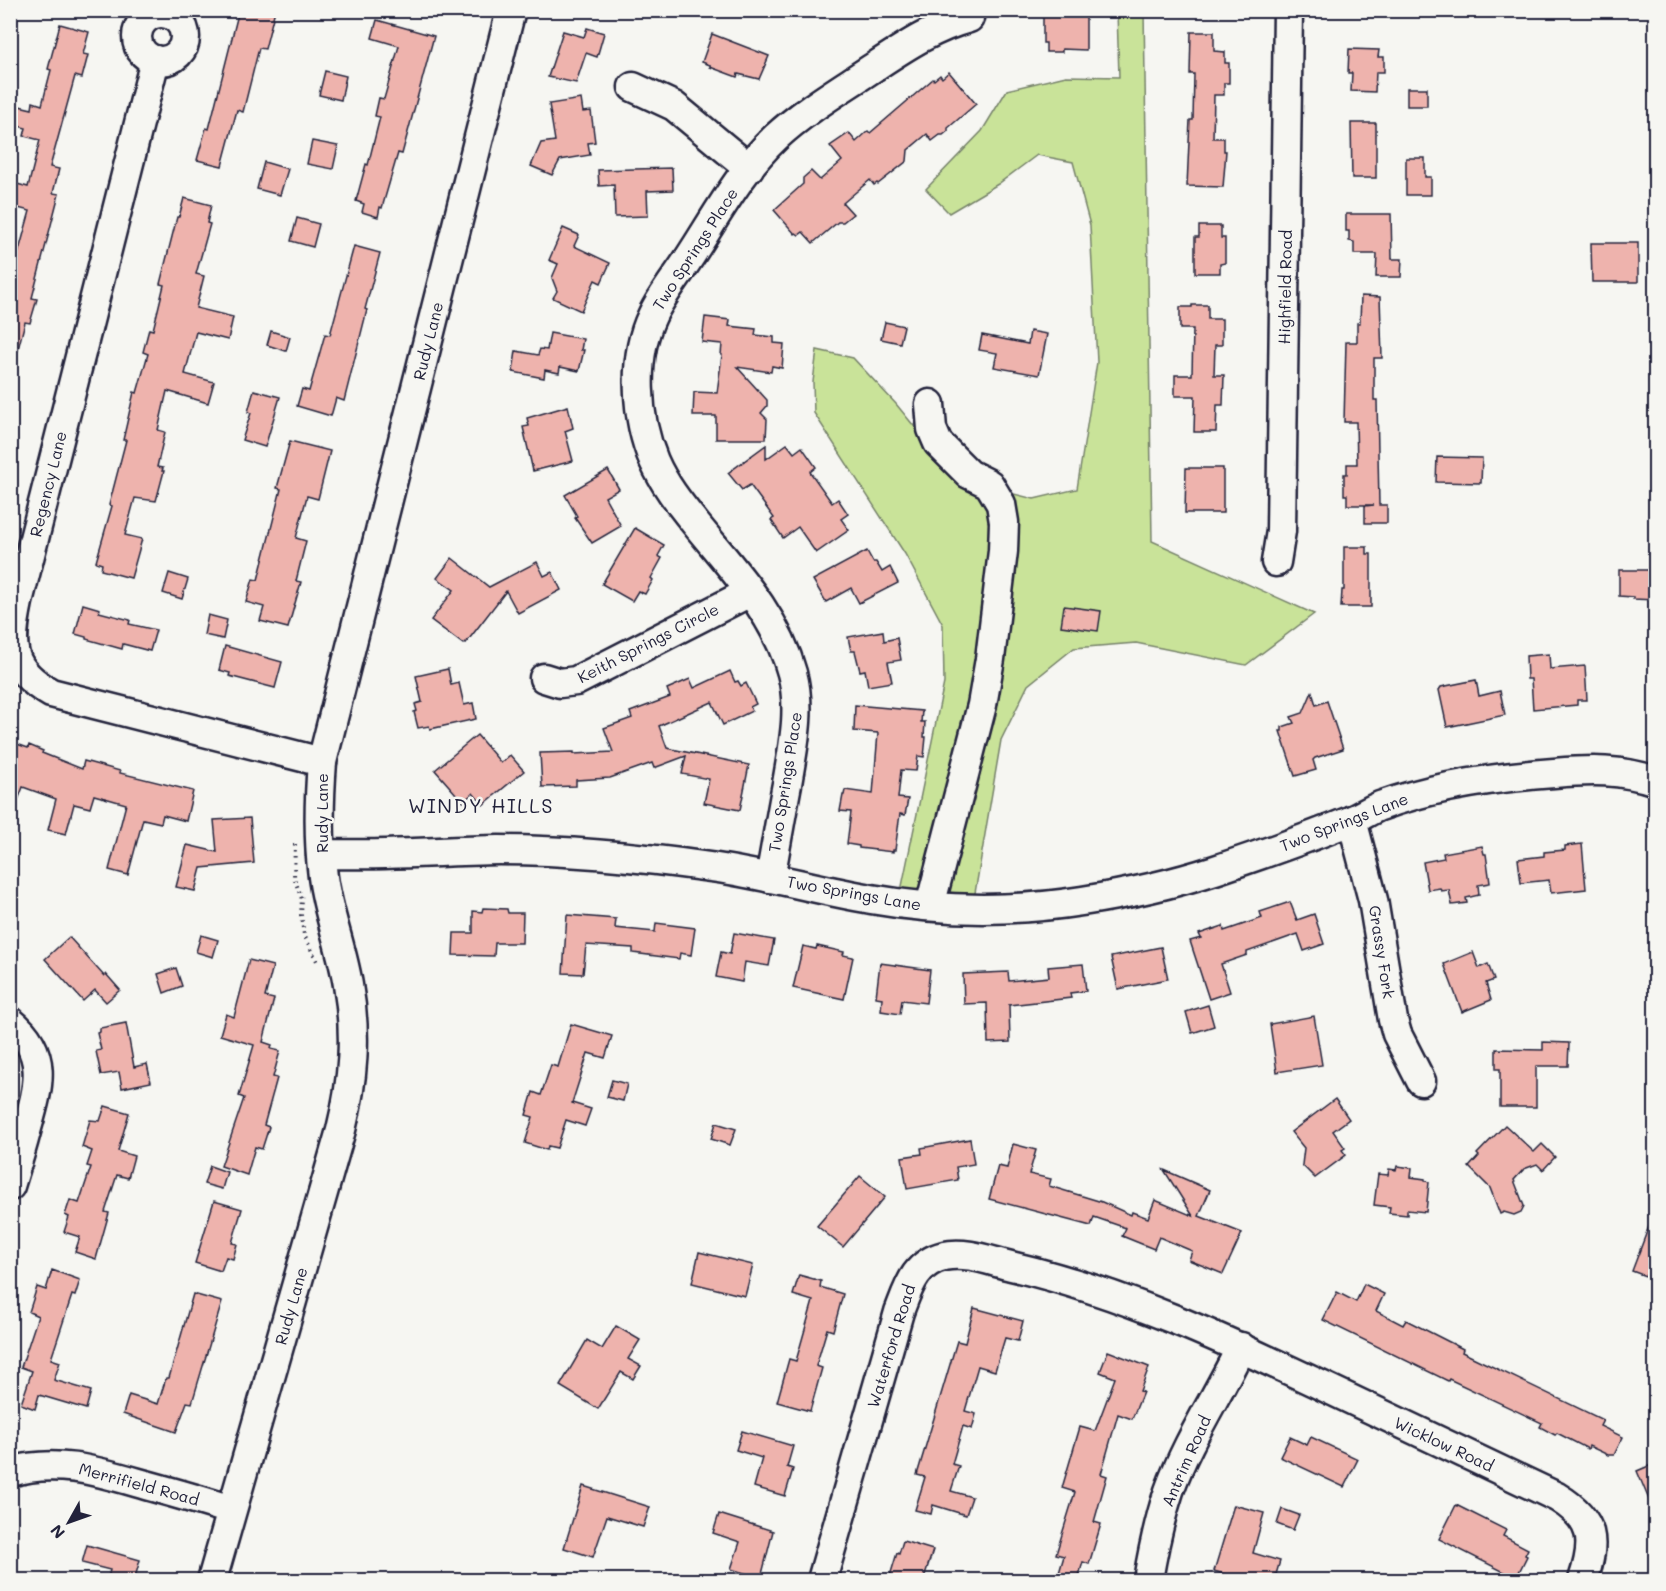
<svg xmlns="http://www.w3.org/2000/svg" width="1666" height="1591" viewBox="0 0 1666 1591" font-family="Mali,sans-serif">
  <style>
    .green { fill: #c9e399; stroke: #76826a; stroke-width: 1.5 }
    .building { fill: #eeb3ad; stroke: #22223b; stroke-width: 1.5 }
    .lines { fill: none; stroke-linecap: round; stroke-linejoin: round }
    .minor-casing { stroke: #22223b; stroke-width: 33 }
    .path { stroke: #22223b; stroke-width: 4; stroke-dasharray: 1.5 4.5; stroke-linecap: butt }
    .minor { stroke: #f6f6f2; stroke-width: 28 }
    .labels { text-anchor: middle; stroke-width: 5; stroke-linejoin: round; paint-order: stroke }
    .street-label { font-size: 16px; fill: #22223b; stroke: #f6f6f2 }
    .quarter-label { font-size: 20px; letter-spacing: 1.5px; fill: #22223b; stroke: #f6f6f2 }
  </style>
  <rect width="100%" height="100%" fill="#f6f6f2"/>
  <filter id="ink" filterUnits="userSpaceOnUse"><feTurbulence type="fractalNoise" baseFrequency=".0167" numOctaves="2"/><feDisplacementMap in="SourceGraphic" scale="12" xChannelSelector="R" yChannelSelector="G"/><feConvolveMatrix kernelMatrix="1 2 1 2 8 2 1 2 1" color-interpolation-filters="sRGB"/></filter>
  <g filter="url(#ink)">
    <!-- green -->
    <polygon class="green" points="1117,11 1144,11 1152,541 1314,614 1246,665 1136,643 1074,648 1028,685 1001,740 974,899 901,891 944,683 943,625 905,554 814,413 813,382 817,350 853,358 896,404 958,480 1034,499 1077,489 1097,362 1090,225 1073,162 1037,155 998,184 949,213 926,189 982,131 1007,90 1066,76 1119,77"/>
    <!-- building -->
    <g class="building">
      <polygon points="239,10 275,10 265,49 259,48 243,112 237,110 222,166 197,160 206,128 209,129"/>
      <polygon points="1043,10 1086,10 1086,50 1062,49 1062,52 1046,52 1046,43 1043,43"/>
      <polygon points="377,20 434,36 402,154 398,153 382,208 380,207 378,217 362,212 364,204 356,201 366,164 368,165 380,117 375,116 379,98 384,99 399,46 372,38"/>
      <polygon points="60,24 89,32 83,54 88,55 82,78 75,76 50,167 59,169 53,193 59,194 32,298 37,299 30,323 25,322 16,357 10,356 10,283 30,211 10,206 10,182 28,187 40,140 24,136 26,128 14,125 19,106 32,109 33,102 42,105 51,70 48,69"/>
      <polygon points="587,28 604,33 597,57 586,53 576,83 548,77 563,31 584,37"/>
      <polygon points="1191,32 1214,32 1214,51 1225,52 1225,63 1229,63 1229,83 1224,83 1224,95 1214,95 1213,138 1224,138 1224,151 1226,151 1223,187 1187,186 1190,120 1193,120 1194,74 1190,74"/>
      <polygon points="712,34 769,56 759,79 738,74 737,77 710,67 710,65 702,62"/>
      <polygon points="1349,49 1379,50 1378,57 1384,57 1384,72 1376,72 1375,92 1351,91 1352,73 1348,73"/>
      <polygon points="325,71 346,76 341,100 319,95"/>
      <polygon points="949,72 976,104 948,128 948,131 943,135 940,135 932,141 927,134 908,150 907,161 878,184 877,183 874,185 870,180 843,203 853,214 843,222 838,222 813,243 803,232 799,235 796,233 795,234 774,210 803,184 803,178 811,171 820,180 842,161 830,146 849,133 856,142 868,131 870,133 933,79 934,80 940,75 942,78"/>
      <rect x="1407" y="88" width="20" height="18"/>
      <polygon points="581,99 583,112 591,111 595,142 588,143 590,155 560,160 552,175 531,166 541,143 555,141 549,104"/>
      <polygon points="1351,123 1376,123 1376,178 1352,178"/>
      <polygon points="312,141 338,146 333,169 307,164"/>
      <polygon points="1406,158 1425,158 1425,177 1431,177 1431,195 1406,195"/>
      <polygon points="264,162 288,169 280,195 257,189"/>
      <polygon points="672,168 673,190 647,191 648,216 615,217 614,185 599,186 598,170"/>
      <polygon points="184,198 211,205 207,223 210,224 196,274 204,276 196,308 233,317 228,340 196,332 185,374 214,382 208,403 167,391 158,430 165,432 157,467 163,468 162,471 164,471 156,501 135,498 125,535 142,539 131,578 101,570 102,564 96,562 112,506 109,505 126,440 123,440 134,392 137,393 148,354 143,352 149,329 153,330 164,285 160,284 177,217 179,217"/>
      <polygon points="1346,214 1391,214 1392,259 1402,259 1401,277 1376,277 1377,254 1354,254 1354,242 1349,241 1349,231 1346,231"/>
      <polygon points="297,218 319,224 313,247 291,241"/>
      <polygon points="1199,226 1221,226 1221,238 1225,238 1225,263 1220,264 1220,273 1195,273 1195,237 1199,237"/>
      <polygon points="563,228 579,235 574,246 610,263 601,283 595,280 581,311 553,298 557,291 552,278 558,264 549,260"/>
      <polygon points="1591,243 1638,243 1638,282 1592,282"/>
      <polygon points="354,246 380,253 365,309 367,310 344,401 336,398 331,416 297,406 302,389 309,391 325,334 330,335"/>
      <polygon points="1361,296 1380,297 1382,358 1374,358 1374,400 1377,400 1379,505 1387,505 1387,523 1365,523 1365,506 1374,505 1347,505 1347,495 1344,495 1344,474 1347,474 1347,464 1357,464 1356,422 1344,422 1346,342 1357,342 1357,323 1360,323"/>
      <polygon points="1192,305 1208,305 1208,319 1222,319 1222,345 1215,345 1214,375 1224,375 1223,405 1217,405 1216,432 1194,432 1195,396 1175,396 1175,375 1192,375 1193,329 1180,329 1180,307 1192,307"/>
      <polygon points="705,317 730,320 729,326 756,329 755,335 774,337 774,343 784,344 782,368 772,366 771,372 737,367 767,400 767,406 761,413 767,419 766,439 716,439 716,416 693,416 694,392 717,393 722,355 721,355 722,344 702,342"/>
      <polygon points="885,322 904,326 900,343 881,339"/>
      <polygon points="271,331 290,337 286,351 267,345"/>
      <polygon points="1030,331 1047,334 1039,375 994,367 997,353 979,350 982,335 1028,344"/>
      <polygon points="550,333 583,339 581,350 584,350 579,371 560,367 559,373 545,370 544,378 513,372 516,351 538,355 540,349 547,350"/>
      <polygon points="254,390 280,397 265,447 242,440 251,413 248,412"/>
      <polygon points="568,406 573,428 565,431 573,461 533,471 523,427 529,426 527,418"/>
      <polygon points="290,441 330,451 318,499 307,496 296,538 306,541 296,581 301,582 288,628 260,621 264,607 246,602 253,579 258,580 281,489 277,488"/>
      <polygon points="787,444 794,453 802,447 816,467 810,472 832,503 838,499 848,514 841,519 849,530 816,553 798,527 783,538 771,520 774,518 750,485 742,490 728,473 766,445 766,459"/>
      <polygon points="1437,457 1482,458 1481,483 1436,482"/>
      <polygon points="1186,468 1223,468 1223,513 1185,513"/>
      <polygon points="608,470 619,489 605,497 621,526 592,543 575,518 577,516 565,495"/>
      <polygon points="635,528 664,545 658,556 662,558 651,578 653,580 645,594 638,591 632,601 602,584"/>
      <polygon points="1344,547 1367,547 1367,554 1371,554 1371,607 1341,607 1342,590 1344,590"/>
      <polygon points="867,551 873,562 876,562 882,572 890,567 898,583 859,603 851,588 826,602 813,580"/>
      <polygon points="452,558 489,587 537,562 544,576 552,572 561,590 518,613 506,591 466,643 465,642 463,644 431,620 454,590 437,578"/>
      <polygon points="1619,570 1656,570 1656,600 1633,599 1633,597 1619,596"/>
      <polygon points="169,573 188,579 182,599 163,593"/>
      <polygon points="83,604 100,609 99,612 130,620 129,624 156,630 150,651 123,644 122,649 86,639 86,637 75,634"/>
      <polygon points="1064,606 1101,611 1098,631 1061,626"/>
      <polygon points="208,615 227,620 223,639 204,635"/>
      <polygon points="883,631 884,641 897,638 901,660 888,662 892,682 868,686 865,670 860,671 855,651 851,651 848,637"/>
      <polygon points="225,646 282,662 275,688 229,676 230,673 219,670"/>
      <polygon points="1549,654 1550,669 1585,666 1587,700 1577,700 1577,705 1533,709 1531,679 1527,679 1526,656"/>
      <polygon points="448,669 451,685 459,683 464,705 473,703 476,719 430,729 429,726 418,728 414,712 417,711 415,704 422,702 416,676"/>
      <polygon points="730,671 735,682 738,681 741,686 746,683 756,704 750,707 752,711 723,725 712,702 659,726 667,748 749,765 740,810 704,803 709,779 682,774 686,756 654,768 652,763 610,778 576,780 576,786 542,787 540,753 574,752 574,754 613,752 604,728 632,718 630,712 670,697 667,689 690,679 694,688"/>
      <polygon points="1476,680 1479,696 1500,691 1505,715 1447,727 1439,690 1441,687"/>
      <polygon points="1312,692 1316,705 1327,701 1343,749 1315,758 1313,760 1316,770 1295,776 1280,731 1282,731 1282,727 1294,723 1291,717 1303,713"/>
      <polygon points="855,705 922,711 921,722 925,722 924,737 926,737 924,757 918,756 916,771 901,770 898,798 908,799 905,815 900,814 895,850 893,850 893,852 859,848 859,846 847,844 851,812 840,811 843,795 844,795 845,790 873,794 878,733 854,731"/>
      <polygon points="477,735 501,763 510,755 524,771 483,805 473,793 463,802 435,770"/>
      <polygon points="17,744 28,748 29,745 43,751 42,753 82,769 84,761 120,771 120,773 193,791 186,821 163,815 161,823 143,819 128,875 109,870 126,804 94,795 90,808 74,804 66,834 48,830 56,799 23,787 12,816 10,815 10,761"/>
      <polygon points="250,818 254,863 201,868 195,891 176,887 187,845 217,852 214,820"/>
      <polygon points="1582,844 1586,889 1551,893 1549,880 1521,883 1518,859 1544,856 1544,852 1565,850 1565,846"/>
      <polygon points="1482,846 1484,854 1486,854 1490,883 1478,885 1479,895 1466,898 1467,903 1452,905 1449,890 1441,891 1440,888 1428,890 1423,862 1444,858 1443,853"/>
      <polygon points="1290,902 1297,920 1314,914 1324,944 1304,951 1298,934 1247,952 1247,955 1221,964 1230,992 1209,999 1190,941 1201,938 1199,934 1223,926 1224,931 1262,918 1260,912"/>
      <polygon points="483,908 507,909 508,913 523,913 522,943 495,943 494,956 453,955 454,933 473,933 473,911 482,912"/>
      <polygon points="567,915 616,919 615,928 655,932 656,923 695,928 691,955 680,953 679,959 633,953 633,948 586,945 583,974 563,973"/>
      <polygon points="734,933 774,940 769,966 745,962 742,982 716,977 721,952 730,954"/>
      <polygon points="201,935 218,940 213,957 196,952"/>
      <polygon points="69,937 104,976 106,974 120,990 106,1002 95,990 83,1001 45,959"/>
      <polygon points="803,946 816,949 817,946 844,952 843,955 853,957 844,999 793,988"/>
      <polygon points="1161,947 1168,979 1118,989 1111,957"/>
      <polygon points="1473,952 1479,968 1488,964 1494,980 1486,983 1491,1000 1462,1012 1444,964"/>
      <polygon points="249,960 273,966 265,997 274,999 263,1042 272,1045 271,1049 280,1051 273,1077 277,1078 264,1125 269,1127 262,1149 255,1147 247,1175 221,1166 244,1098 239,1096 254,1045 220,1035 226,1014 234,1017"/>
      <polygon points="880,963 930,970 926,1003 902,1000 900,1014 881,1011 882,998 876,997"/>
      <polygon points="1083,964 1086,991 1070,993 1071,998 1009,1005 1010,1042 988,1043 987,1003 964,1004 963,974 1008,972 1009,981 1049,977 1048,967"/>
      <polygon points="176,968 182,986 164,993 158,974"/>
      <polygon points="1208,1005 1214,1026 1192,1033 1186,1012"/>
      <polygon points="1314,1016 1322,1065 1277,1072 1270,1024"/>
      <polygon points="126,1023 134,1067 147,1064 151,1082 122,1088 119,1072 101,1075 96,1051 101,1050 97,1033 100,1032 100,1028"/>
      <polygon points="571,1024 612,1036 605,1058 588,1053 572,1103 591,1109 585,1126 566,1120 557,1148 548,1146 547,1150 525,1143 533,1117 526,1115 533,1092 541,1095 551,1065 558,1067"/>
      <polygon points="1543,1042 1569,1043 1568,1066 1536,1066 1536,1107 1500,1107 1500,1069 1496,1069 1496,1049 1543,1050"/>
      <polygon points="612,1080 627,1084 623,1101 607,1097"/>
      <polygon points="1335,1099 1349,1119 1333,1131 1345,1148 1342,1150 1346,1155 1315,1178 1302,1165 1304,1148 1291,1132"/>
      <polygon points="105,1106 129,1113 118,1151 134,1156 128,1178 117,1175 105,1212 109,1213 96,1259 75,1252 80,1237 64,1232 69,1217 65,1215 70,1200 79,1203 91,1167 87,1166 92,1151 82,1147 90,1120 100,1121"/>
      <polygon points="716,1123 736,1129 730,1145 711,1139"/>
      <polygon points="1505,1125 1534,1152 1542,1144 1555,1157 1543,1170 1537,1164 1524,1169 1514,1180 1524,1206 1521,1212 1514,1215 1504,1212 1500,1214 1490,1188 1469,1167 1479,1156 1477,1154"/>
      <polygon points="970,1139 974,1164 956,1167 958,1180 907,1189 902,1157 922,1154 921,1148"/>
      <polygon points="1013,1144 1036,1150 1029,1174 1051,1179 1049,1186 1102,1202 1131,1215 1132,1212 1148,1218 1155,1200 1193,1216 1164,1170 1210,1190 1199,1216 1242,1233 1223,1274 1189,1260 1192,1251 1159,1237 1154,1249 1122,1236 1126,1228 1094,1217 1091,1226 989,1199 998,1166 1007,1168"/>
      <polygon points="210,1166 227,1172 222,1189 204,1184"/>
      <polygon points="1397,1166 1412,1168 1411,1177 1425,1179 1425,1181 1429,1182 1426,1212 1407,1210 1407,1215 1389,1213 1390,1207 1374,1205 1378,1174 1388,1175 1389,1169 1396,1170"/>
      <polygon points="860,1176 885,1197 843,1247 817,1226"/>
      <polygon points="214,1201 242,1209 232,1243 237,1244 233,1259 226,1257 221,1271 195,1263"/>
      <polygon points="1654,1213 1656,1213 1656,1280 1632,1271"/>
      <polygon points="699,1252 753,1265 745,1296 692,1283"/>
      <polygon points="52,1270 80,1280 75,1296 72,1295 51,1359 60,1362 54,1380 91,1391 86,1409 39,1395 35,1409 21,1404 32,1371 21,1367 38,1316 29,1312 37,1287 46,1290"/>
      <polygon points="799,1275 821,1281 820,1287 843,1294 833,1331 827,1329 816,1366 822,1368 810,1411 777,1402 789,1359 796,1361 813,1301 793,1295"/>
      <polygon points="1364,1284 1384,1294 1376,1311 1403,1325 1406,1320 1463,1349 1462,1352 1603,1420 1600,1426 1623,1437 1614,1455 1608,1455 1589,1446 1588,1449 1557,1433 1555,1435 1540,1427 1542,1423 1449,1379 1448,1381 1323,1320 1337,1292 1356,1302"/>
      <polygon points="193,1294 222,1302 192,1403 187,1402 176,1432 123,1414 129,1395 158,1404 166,1378 169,1378"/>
      <polygon points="974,1308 1023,1321 1018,1341 1005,1338 995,1371 978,1366 965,1411 976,1414 972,1429 963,1426 952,1464 959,1466 951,1491 972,1497 966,1515 933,1505 931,1514 915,1510 925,1477 917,1475 957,1341 965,1343"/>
      <polygon points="616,1326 640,1340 628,1359 641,1366 633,1379 621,1372 598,1409 560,1386 587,1340 602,1349"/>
      <polygon points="1108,1351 1149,1367 1140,1391 1143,1392 1132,1419 1118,1414 1101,1474 1107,1476 1094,1522 1101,1524 1089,1564 1083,1562 1078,1579 1059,1573 1064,1556 1056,1554 1075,1492 1062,1488 1080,1427 1095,1431 1115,1378 1100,1372"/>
      <polygon points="742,1431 793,1446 787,1467 793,1469 785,1496 754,1487 762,1458 736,1450"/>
      <polygon points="1290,1437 1307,1445 1311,1437 1358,1459 1344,1487 1280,1457"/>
      <polygon points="1656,1463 1656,1514 1655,1514 1637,1471"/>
      <polygon points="583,1486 650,1507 643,1527 607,1516 593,1557 564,1548"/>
      <polygon points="1234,1505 1264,1513 1253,1553 1280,1561 1274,1581 1247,1581 1214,1571"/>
      <polygon points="1456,1505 1506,1530 1503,1536 1528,1549 1525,1555 1527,1556 1516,1578 1439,1539"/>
      <polygon points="1282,1509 1299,1515 1293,1530 1277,1524"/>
      <polygon points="719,1514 773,1531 761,1578 731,1569 740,1542 713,1533"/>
      <polygon points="903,1541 933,1550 923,1581 891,1581 892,1577 890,1576 897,1553 899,1554"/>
      <polygon points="87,1545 140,1560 134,1581 107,1581 110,1570 82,1563"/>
    </g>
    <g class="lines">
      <!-- minor casing -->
      <g class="minor-casing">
        <g id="minor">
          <circle cx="161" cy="37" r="24"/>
          <path d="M155,60L18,602C9,646 8,669 51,693L322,762"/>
          <polyline points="633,87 674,106 749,168"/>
          <polyline points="930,404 932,429 938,443 969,474 989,484 1001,504 1004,522 1003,551 990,659 982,705 930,906"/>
          <polyline points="1276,562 1281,531 1288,10"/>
          <polyline points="544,678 560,683 576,681 750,592"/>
          <polyline points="1352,820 1373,900 1393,1020 1397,1034 1421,1081"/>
          <path d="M321,854C380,856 439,851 499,850C569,850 640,857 710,867C764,874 817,890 871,899C939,911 1013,912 1082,901C1127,894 1172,884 1215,870C1260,855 1306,839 1350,821C1360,817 1370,810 1380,806C1432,787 1499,777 1554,773C1591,770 1620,769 1656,781"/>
          <path d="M770,878C776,846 781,815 787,784C793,747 802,710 792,673C776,614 733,570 695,523C679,503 664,484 654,461C636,419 632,358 652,316C661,296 677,277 689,258C716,217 740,171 776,137C804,111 838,91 871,69C903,48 932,28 969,18"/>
          <path d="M10,1021C49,1052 39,1086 27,1128C22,1147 16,1167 10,1186"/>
          <path d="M10,1472C58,1458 100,1472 146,1485C175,1493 203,1501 231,1510"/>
          <path d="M212,1580L341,1130C353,1081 357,1035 348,985C342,948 328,914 323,877C318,839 319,801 322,762L511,10"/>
          <path d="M822,1580L899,1312C909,1286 915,1263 944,1256C966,1251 990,1261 1011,1266C1123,1292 1228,1341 1331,1390C1407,1426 1482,1462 1557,1497C1595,1520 1596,1541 1583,1580"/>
          <path d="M1148,1580C1153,1550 1159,1521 1169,1491C1187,1441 1218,1395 1241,1347"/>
        </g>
      </g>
      <!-- path -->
      <polyline class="path" points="295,844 294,878 302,899 301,915 304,935 318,963"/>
      <!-- minor -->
      <use href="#minor" class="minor"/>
    </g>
  </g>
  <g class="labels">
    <!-- street labels -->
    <g class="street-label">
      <text transform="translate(695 249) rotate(-57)" y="6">Two Springs Place</text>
      <text transform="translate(1285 287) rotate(-89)" y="6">Highfield Road</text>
      <text transform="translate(428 341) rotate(-76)" y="6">Rudy Lane</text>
      <text transform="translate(48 484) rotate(-76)" y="6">Regency Lane</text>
      <text transform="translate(648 643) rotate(-27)" y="6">Keith Springs Circle</text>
      <text transform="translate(785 782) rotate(-81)" y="6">Two Springs Place</text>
      <text transform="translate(322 813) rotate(-90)" y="6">Rudy Lane</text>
      <text transform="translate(1344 822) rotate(-21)" y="6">Two Springs Lane</text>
      <text transform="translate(854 893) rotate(10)" y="6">Two Springs Lane</text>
      <text transform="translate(1382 952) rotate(81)" y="6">Grassy Fork</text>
      <text transform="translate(291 1306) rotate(-74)" y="6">Rudy Lane</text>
      <text transform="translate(891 1346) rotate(-73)" y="6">Waterford Road</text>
      <text transform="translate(1444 1444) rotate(25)" y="6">Wicklow Road</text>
      <text transform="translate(1186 1461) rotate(-66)" y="6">Antrim Road</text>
      <text transform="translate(139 1484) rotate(15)" y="6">Merrifield Road</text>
    </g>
    <!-- quarter labels -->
    <g class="quarter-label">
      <text x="481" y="813">WINDY HILLS</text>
    </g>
  </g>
  <!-- margin -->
  <rect width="1666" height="1591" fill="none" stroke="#f6f6f2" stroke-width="36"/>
  <rect x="18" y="18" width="1630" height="1555" fill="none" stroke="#22223b" stroke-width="2" filter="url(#ink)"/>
  <!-- north arrow -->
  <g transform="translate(69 1522) rotate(230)" stroke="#f6f6f2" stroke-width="4.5" paint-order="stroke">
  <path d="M0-4.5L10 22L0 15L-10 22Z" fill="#22223b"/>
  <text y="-9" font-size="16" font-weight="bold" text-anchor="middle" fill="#22223b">N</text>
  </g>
</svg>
